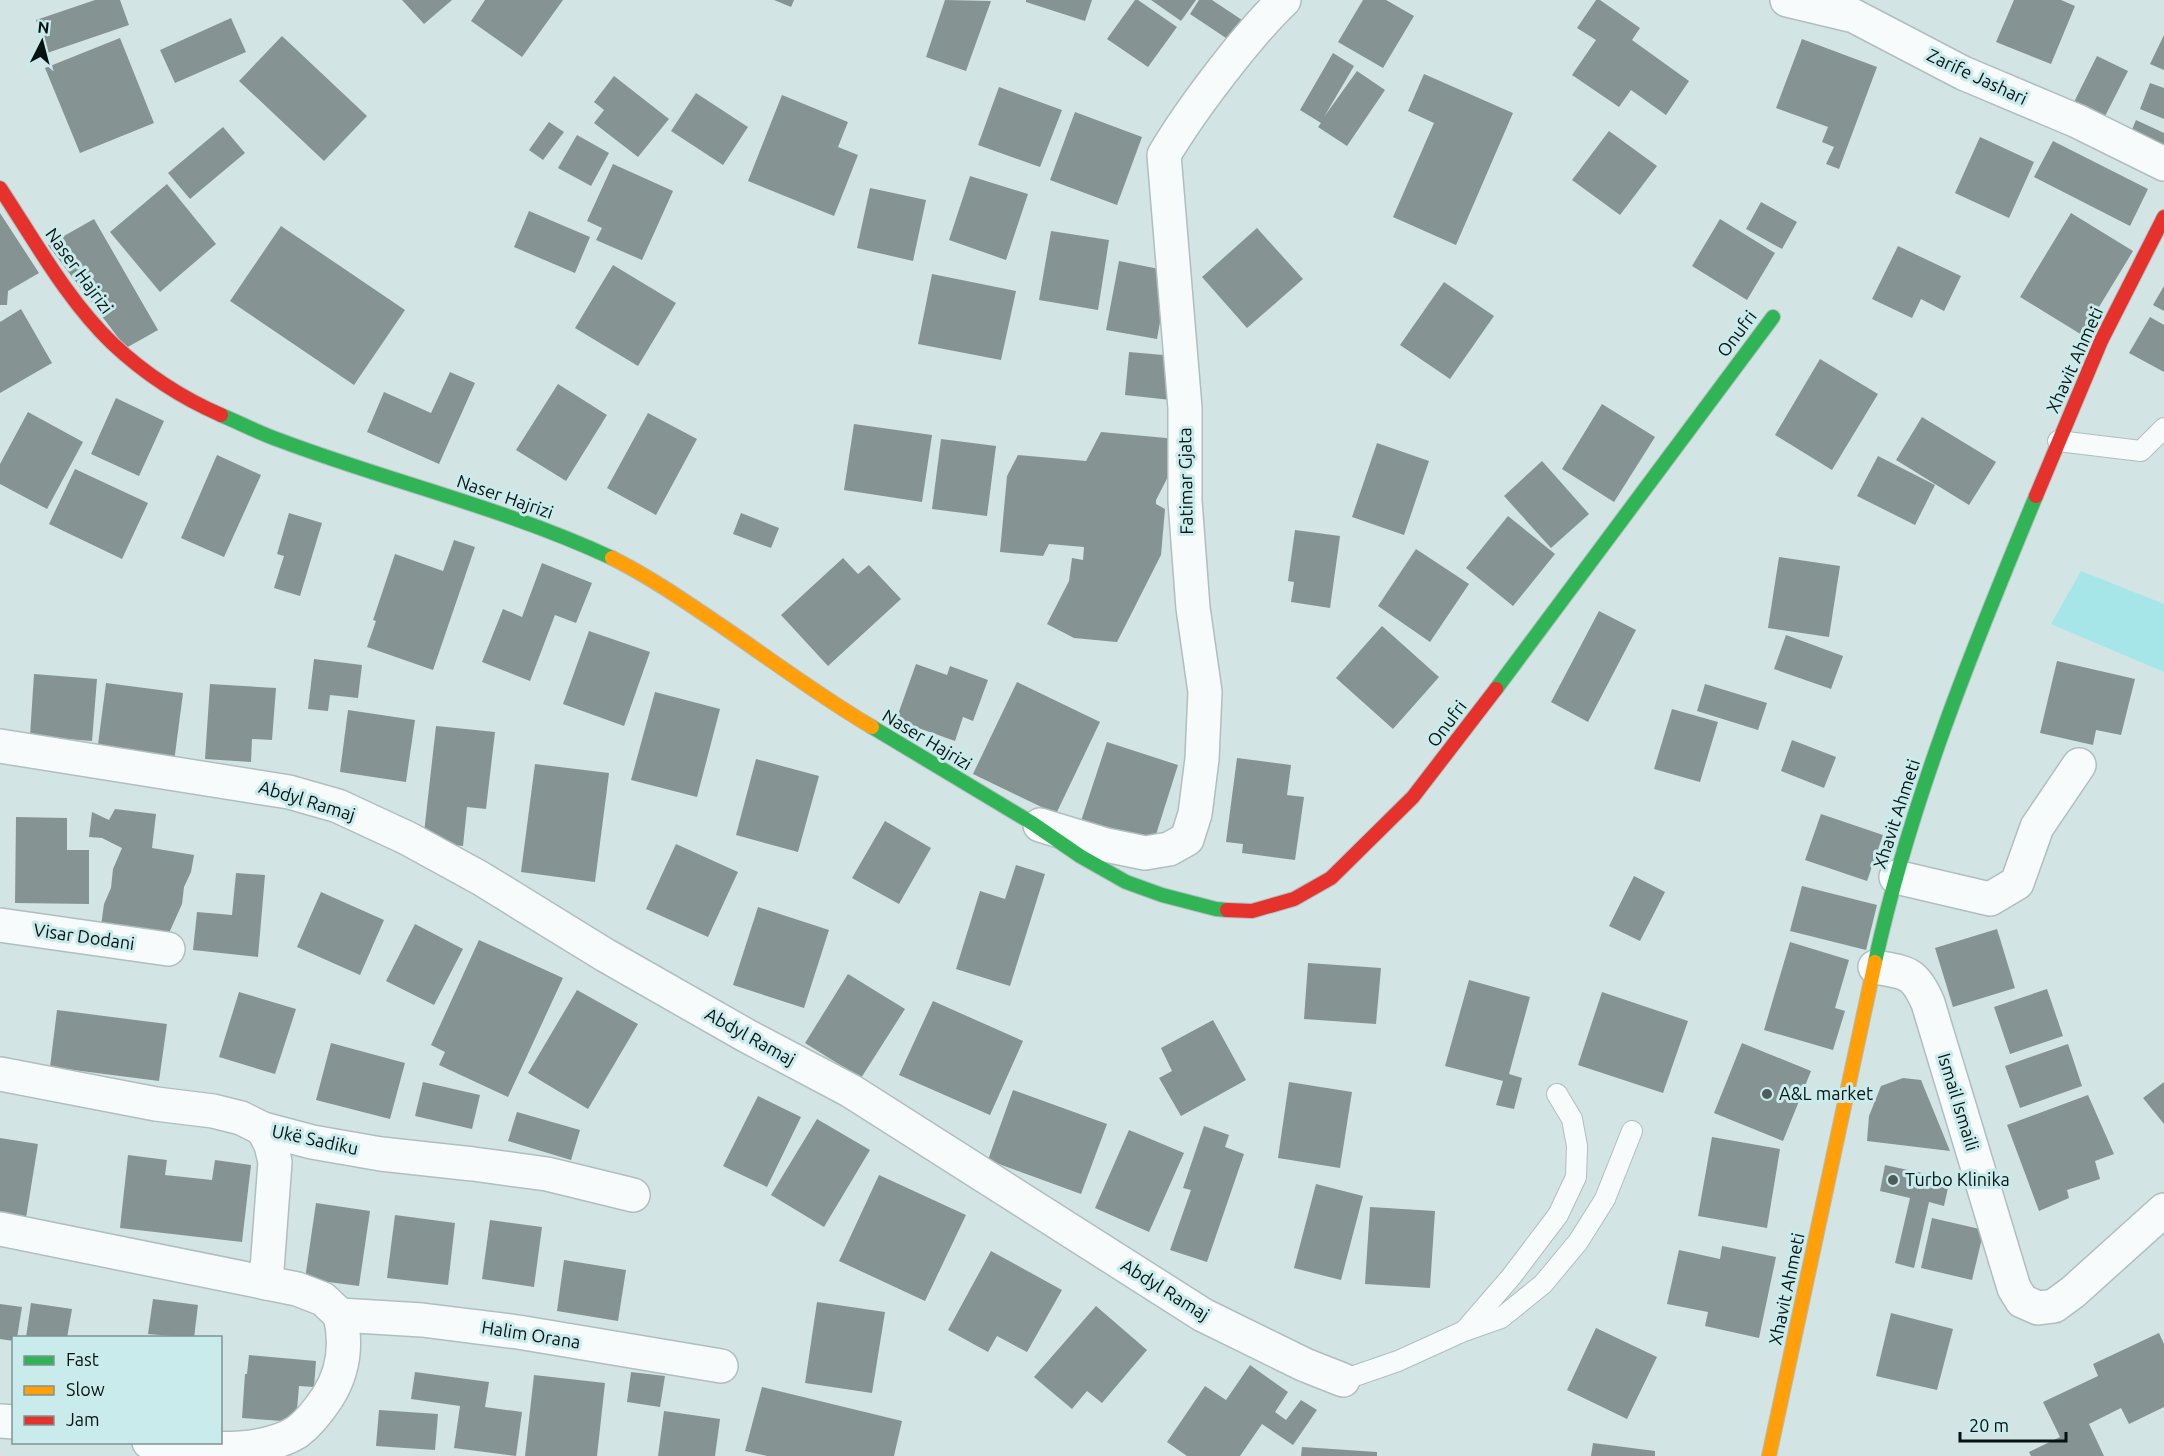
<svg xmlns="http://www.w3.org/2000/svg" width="2164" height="1456" viewBox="0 0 2164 1456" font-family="Ubuntu,sans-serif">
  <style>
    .green { fill: #a6e6e8 }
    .building { fill: #869393 }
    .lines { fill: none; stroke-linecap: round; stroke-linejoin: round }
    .lane-casing { stroke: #b0bebf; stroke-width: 22 }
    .street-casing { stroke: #b0bebf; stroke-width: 36 }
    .fast-casing { stroke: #b0bebf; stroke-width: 16 }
    .slow-casing { stroke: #b0bebf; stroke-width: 16 }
    .jam-casing { stroke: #b0bebf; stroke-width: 16 }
    .lane { stroke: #f8fbfb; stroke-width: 20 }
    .street { stroke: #f8fbfb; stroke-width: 33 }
    .fast { stroke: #30b455; stroke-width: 14 }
    .slow { stroke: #ff9f0a; stroke-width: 14 }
    .jam { stroke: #e5322d; stroke-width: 14 }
    .poi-dot { fill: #4e5c5c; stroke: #caebec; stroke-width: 2 }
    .labels { text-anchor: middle; stroke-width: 6; stroke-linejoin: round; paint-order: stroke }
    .street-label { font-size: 18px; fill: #071313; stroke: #caebec }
    .poi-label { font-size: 18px; fill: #071313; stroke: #caebec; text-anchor: start }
  </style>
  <rect width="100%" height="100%" fill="#d2e4e4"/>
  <!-- green -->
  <polygon class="green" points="2081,571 2164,604 2164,672 2051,624"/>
  <!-- building -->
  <g class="building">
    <polygon points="95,0 120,0 129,25 47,53 36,20"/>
    <polygon points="402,0 452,0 424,24"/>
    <polygon points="485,0 563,0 522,57 471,21"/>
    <polygon points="774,0 794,0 791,7"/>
    <polygon points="945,0 991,1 966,71 926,57"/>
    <polygon points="1026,0 1092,0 1085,21 1026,2"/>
    <polygon points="1135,0 1138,0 1177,27 1148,67 1107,39"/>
    <polygon points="1151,0 1196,0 1181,21"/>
    <polygon points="1199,0 1212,0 1242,20 1229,40 1190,14"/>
    <polygon points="1363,0 1386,0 1414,16 1383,68 1338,42"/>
    <polygon points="1596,0 1600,0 1640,28 1632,40 1689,81 1666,115 1631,90 1619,107 1572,75 1596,40 1577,28"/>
    <polygon points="2014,0 2061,0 2075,6 2051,64 1996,42"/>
    <polygon points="231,18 246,52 175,83 160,50"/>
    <polygon points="2164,35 2164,70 2150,64"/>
    <polygon points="282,36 367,116 324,161 239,81"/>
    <polygon points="120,38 154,123 80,153 45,68"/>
    <polygon points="1802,39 1877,67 1839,169 1826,164 1834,147 1822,142 1828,127 1776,108"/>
    <polygon points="1333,53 1354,66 1324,117 1357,71 1385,90 1347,146 1318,127 1321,123 1300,110"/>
    <polygon points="2097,56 2128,71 2100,126 2070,110"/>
    <polygon points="1424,74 1513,113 1456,245 1393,217 1434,123 1408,111"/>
    <polygon points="614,76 669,119 638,157 594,123 604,110 594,102"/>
    <polygon points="2150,83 2164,88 2164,119 2140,109"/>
    <polygon points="999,87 1062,110 1040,167 978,145"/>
    <polygon points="696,93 748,127 723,165 671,131"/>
    <polygon points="782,95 848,122 838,147 858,155 834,216 748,181"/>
    <polygon points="1075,112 1142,137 1117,205 1050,180"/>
    <polygon points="2136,120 2164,133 2164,161 2126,144"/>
    <polygon points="549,122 564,132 543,160 529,150"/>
    <polygon points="223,127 245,153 190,199 168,173"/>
    <polygon points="1609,131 1657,166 1620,215 1572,180"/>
    <polygon points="577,135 609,153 591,186 558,168"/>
    <polygon points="1980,137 2034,162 2009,218 1955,193"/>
    <polygon points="2053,141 2148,189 2130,226 2034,177"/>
    <polygon points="613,164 673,191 642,260 596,240 602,228 587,221"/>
    <polygon points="970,176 1028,194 1006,260 949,240"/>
    <polygon points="167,184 216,244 160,292 110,232"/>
    <polygon points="870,188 926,200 913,261 857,248"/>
    <polygon points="1761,202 1797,222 1782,249 1746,229"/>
    <polygon points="529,211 590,237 575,273 514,247"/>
    <polygon points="0,213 39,273 8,291 7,305 0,305"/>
    <polygon points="2071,213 2133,251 2082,335 2020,297"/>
    <polygon points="94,219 158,330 126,348 48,245"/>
    <polygon points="1720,219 1775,253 1747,300 1692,266"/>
    <polygon points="281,226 405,310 354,385 230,301"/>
    <polygon points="1257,228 1303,279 1247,328 1202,277"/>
    <polygon points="1051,231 1109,240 1098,310 1039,300"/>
    <polygon points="1898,246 1961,276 1944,311 1921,299 1912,318 1872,299"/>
    <polygon points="1119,261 1169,271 1157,339 1106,330"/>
    <polygon points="613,265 676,303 638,366 575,328"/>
    <polygon points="932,274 1016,291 1001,360 918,344"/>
    <polygon points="1444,282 1494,316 1450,379 1400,345"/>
    <polygon points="2164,286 2164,311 2153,305"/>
    <polygon points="21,309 52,363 0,393 0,322"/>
    <polygon points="2150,317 2164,325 2164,372 2129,353"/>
    <polygon points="1129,352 1175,356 1171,400 1125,395"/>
    <polygon points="1820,359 1878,394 1832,470 1775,435"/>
    <polygon points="450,372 475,383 439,464 367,432 384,392 431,413"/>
    <polygon points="558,384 607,415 566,481 516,450"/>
    <polygon points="116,398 164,421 139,476 91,454"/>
    <polygon points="1602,404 1655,437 1614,502 1562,469"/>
    <polygon points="28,412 83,442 47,509 0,484 0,464"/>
    <polygon points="648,413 697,439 656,515 607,488"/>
    <polygon points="1922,417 1996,462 1969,505 1896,460"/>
    <polygon points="854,424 932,435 922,502 844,490"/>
    <polygon points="1101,432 1177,439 1175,463 1156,500 1156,504 1165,509 1161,555 1117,642 1074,638 1047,624 1069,581 1072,558 1083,560 1084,547 1049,544 1043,556 1000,552 1007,476 1018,455 1086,461"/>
    <polygon points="941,439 996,446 987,516 932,509"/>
    <polygon points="1377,443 1429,461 1404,535 1352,517"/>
    <polygon points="217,455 261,475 224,557 181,538"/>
    <polygon points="1878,456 1935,485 1915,525 1857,496"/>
    <polygon points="1542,461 1589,514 1551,548 1504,496"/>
    <polygon points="75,469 148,503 122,559 49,524"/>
    <polygon points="289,513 322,523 300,596 274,588 284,556 277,554"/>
    <polygon points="741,513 779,528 771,548 733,534"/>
    <polygon points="1508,516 1555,554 1513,606 1466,568"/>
    <polygon points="1295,530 1340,536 1330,608 1291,602 1294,582 1288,581"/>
    <polygon points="454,540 475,547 433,670 367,647 376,621 373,620 395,554 443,571"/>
    <polygon points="1416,549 1469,584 1430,642 1378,606"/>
    <polygon points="1779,557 1840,566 1829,637 1768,628"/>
    <polygon points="843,558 858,574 869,565 901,599 828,666 781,615"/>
    <polygon points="542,563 592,583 576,623 555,615 530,681 482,662 503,609 522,617"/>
    <polygon points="1599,611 1636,630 1588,722 1551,702"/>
    <polygon points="1382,626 1439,677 1393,729 1336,678"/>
    <polygon points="589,631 650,652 624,726 563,704"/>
    <polygon points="1786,635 1843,656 1831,689 1774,669"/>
    <polygon points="314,659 362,665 358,698 330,695 328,711 308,709"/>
    <polygon points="2057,661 2135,679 2121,735 2096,730 2093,745 2040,733"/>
    <polygon points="916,664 947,675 950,666 988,680 973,721 963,717 955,741 896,720"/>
    <polygon points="34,674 97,679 92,741 30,736"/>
    <polygon points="1017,682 1100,722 1056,814 973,774"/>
    <polygon points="106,683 183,693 173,770 96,760"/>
    <polygon points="210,684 276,688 272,740 252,739 251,762 205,759"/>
    <polygon points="1705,684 1767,703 1758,730 1697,711"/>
    <polygon points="655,692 720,709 697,797 631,780"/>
    <polygon points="1672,709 1718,722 1700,782 1654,769"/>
    <polygon points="348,710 415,720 406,782 340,772"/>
    <polygon points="436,726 495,732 486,809 467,807 463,846 423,842"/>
    <polygon points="1792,740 1836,757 1824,788 1781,771"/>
    <polygon points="1107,742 1178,765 1153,844 1081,821"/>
    <polygon points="1237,758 1291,765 1287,795 1304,797 1295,860 1242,853 1243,844 1226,842"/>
    <polygon points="756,759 819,776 798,852 736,835"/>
    <polygon points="535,764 609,773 595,882 521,872"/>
    <polygon points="115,809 156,814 152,848 194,855 191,872 184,887 182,904 165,942 101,926 104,904 111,888 113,869 122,848 102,838 89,837 92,812 109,820"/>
    <polygon points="1821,814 1883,835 1867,881 1805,860"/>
    <polygon points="16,817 67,818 67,850 89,850 89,904 15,903"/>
    <polygon points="885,821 931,848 899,904 852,878"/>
    <polygon points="676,844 738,872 708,937 646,909"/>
    <polygon points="1016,865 1045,874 1010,986 956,969 980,891 1005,899"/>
    <polygon points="236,873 265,875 258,957 193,950 197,912 232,915"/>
    <polygon points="1634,876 1665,892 1640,941 1609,926"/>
    <polygon points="1802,886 1877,905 1866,950 1790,931"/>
    <polygon points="321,892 384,920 360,975 297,947"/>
    <polygon points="758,907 829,930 804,1008 733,985"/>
    <polygon points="415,924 463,949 434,1005 386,981"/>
    <polygon points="1997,929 2015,988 1953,1007 1935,948"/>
    <polygon points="479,940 563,978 508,1097 439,1065 445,1052 431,1045"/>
    <polygon points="1790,942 1849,960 1835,1008 1845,1011 1833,1050 1764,1030"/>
    <polygon points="1308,963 1381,968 1376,1024 1304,1019"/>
    <polygon points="848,974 905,1009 861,1078 805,1043"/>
    <polygon points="1469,980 1530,997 1509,1074 1522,1078 1514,1109 1496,1105 1503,1081 1445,1066"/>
    <polygon points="2047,989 2063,1036 2010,1054 1994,1007"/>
    <polygon points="577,990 638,1024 588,1109 528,1073"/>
    <polygon points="239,992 296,1009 275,1074 219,1057"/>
    <polygon points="1602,992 1688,1021 1663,1093 1578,1065"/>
    <polygon points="933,1001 1023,1041 990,1115 899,1075"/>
    <polygon points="57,1010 167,1024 159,1081 50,1067"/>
    <polygon points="1213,1020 1246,1080 1181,1116 1159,1078 1172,1071 1161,1048"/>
    <polygon points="331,1043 405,1063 390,1119 316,1100"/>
    <polygon points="1742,1043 1811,1071 1783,1141 1714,1113"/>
    <polygon points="2068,1044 2082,1086 2020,1108 2005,1066"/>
    <polygon points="1903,1078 1921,1080 1950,1151 1867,1141 1869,1116 1881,1086"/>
    <polygon points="423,1082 480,1095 472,1129 415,1116"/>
    <polygon points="1289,1082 1352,1092 1340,1168 1278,1158"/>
    <polygon points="2164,1082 2164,1124 2143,1098"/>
    <polygon points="1013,1090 1107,1124 1081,1194 988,1160"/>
    <polygon points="2088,1095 2114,1154 2095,1161 2100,1179 2067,1190 2069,1198 2039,1211 2007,1125"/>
    <polygon points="758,1096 801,1117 767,1187 723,1166"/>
    <polygon points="517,1112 580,1130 571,1160 508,1141"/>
    <polygon points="817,1119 870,1150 824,1227 771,1195"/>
    <polygon points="1204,1126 1229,1135 1225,1147 1244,1154 1207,1262 1170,1250 1191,1190 1183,1188"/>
    <polygon points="1129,1130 1184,1153 1149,1232 1095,1208"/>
    <polygon points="1712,1137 1780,1149 1767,1228 1698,1216"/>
    <polygon points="0,1138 38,1144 26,1218 0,1214"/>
    <polygon points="128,1155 167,1160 165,1175 212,1180 215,1160 251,1165 242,1242 120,1228"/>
    <polygon points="1885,1165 1950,1179 1944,1206 1929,1202 1914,1268 1895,1263 1910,1198 1880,1191"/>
    <polygon points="879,1175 966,1215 925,1301 839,1261"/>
    <polygon points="1316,1184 1363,1196 1341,1280 1294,1268"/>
    <polygon points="316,1203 370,1211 359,1286 305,1279"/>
    <polygon points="1370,1207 1435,1211 1430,1288 1365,1284"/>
    <polygon points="395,1215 455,1223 448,1285 387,1278"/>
    <polygon points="1932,1218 1984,1230 1972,1280 1921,1268"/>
    <polygon points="490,1220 542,1227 534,1287 482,1279"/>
    <polygon points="1722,1246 1776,1257 1759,1338 1705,1326 1708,1312 1667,1304 1679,1250 1720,1259"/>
    <polygon points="991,1251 1062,1290 1027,1352 997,1336 988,1352 948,1330"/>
    <polygon points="564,1260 626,1270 618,1321 557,1311"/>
    <polygon points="153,1299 198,1305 194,1338 148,1334"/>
    <polygon points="817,1302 885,1312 872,1393 805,1383"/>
    <polygon points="31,1303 72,1309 67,1338 26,1337"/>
    <polygon points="0,1304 22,1307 17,1338 14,1338 14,1341 0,1339"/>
    <polygon points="1096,1306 1147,1350 1102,1403 1087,1391 1072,1409 1034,1377"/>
    <polygon points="1891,1313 1953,1329 1937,1390 1876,1376"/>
    <polygon points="1596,1328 1657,1357 1627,1419 1567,1390"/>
    <polygon points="2159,1333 2164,1344 2164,1407 2129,1424 2121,1408 2089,1424 2104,1456 2031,1456 2029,1452 2060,1437 2043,1402 2098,1376 2093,1364"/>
    <polygon points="249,1355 316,1361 314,1387 299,1386 296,1422 242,1418 245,1374 247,1374"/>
    <polygon points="1250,1365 1288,1392 1275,1412 1286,1420 1301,1400 1317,1410 1293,1445 1262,1424 1240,1456 1187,1456 1167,1442 1205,1386 1226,1400"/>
    <polygon points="415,1372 489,1382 485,1407 522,1412 516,1456 454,1448 460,1406 411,1399"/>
    <polygon points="631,1372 665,1376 660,1407 627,1402"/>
    <polygon points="534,1375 605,1383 597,1456 525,1456"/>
    <polygon points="762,1387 902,1421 894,1456 767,1456 745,1451"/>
    <polygon points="379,1410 438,1414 435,1450 376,1446"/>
    <polygon points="664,1411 720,1419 715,1456 658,1456"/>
    <polygon points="1593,1443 1655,1451 1655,1456 1591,1456"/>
    <polygon points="1302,1447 1377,1452 1377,1456 1301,1456"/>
  </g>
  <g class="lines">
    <!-- lane casing -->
    <g class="lane-casing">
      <g id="lane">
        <polyline points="2058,441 2141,451 2164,428"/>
        <polyline points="1466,1329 1511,1277 1558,1215 1576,1177 1577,1146 1572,1119 1557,1094"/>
        <polyline points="1343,1380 1398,1361 1464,1331 1501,1318 1543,1284 1578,1242 1605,1199 1632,1131"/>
      </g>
    </g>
    <!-- street casing -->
    <g class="street-casing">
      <g id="street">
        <polyline points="1787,0 1854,16 1963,73 2077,121 2164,164"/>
        <polyline points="0,746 289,792 338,806 407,838 480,878 605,955 747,1036 851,1091 1203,1315 1305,1365 1343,1380"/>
        <path d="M1040,825L1106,845L1145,853L1169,849L1187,839L1195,814L1202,759L1205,692L1193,608L1185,501V408L1164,155C1181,126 1200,100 1220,74C1240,48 1260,23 1284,0"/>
        <polyline points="1896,877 1990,899 2017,883 2037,827 2079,765"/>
        <polyline points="0,925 168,949"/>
        <path d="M1875,967C1907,973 1914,971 1928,1003L2014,1288L2022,1301L2038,1308L2054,1306L2073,1292L2164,1210"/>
        <polyline points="0,1074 156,1104 213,1111 241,1118 263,1129 312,1142 381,1154 473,1164 547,1174 633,1195"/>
        <polyline points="263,1129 271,1145 275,1162 266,1283"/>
        <polyline points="0,1229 297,1289 323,1299 340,1315 422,1320 518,1332 721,1366"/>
        <polyline points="0,1421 14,1422"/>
        <path d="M149,1442C193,1449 259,1456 297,1432C309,1423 319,1410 327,1398C344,1372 347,1344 340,1315"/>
      </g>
    </g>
    <!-- fast casing -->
    <g class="fast-casing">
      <g id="fast">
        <path d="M221,415C240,423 259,433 279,440C390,482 505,508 612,558"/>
        <polyline points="1496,689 1773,317"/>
        <polyline points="872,727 1032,823 1080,856 1126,882 1162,895 1216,909 1227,910"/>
        <path d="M1875,962C1910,802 1973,647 2036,496"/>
      </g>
    </g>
    <!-- slow casing -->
    <g class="slow-casing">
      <g id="slow">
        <path d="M612,558C652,578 689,604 726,629C774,662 821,697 872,727"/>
        <polyline points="1769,1456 1875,962"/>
      </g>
    </g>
    <!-- jam casing -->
    <g class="jam-casing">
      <g id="jam">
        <path d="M0,188C35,241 67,300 113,344C144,373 182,398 221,415"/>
        <polyline points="2036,496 2101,341 2164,217"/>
        <polyline points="1227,910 1252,911 1294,899 1331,878 1413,797 1496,689"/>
      </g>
    </g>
    <!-- lane -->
    <use href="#lane" class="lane"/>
    <!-- street -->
    <use href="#street" class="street"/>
    <!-- fast -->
    <use href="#fast" class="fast"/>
    <!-- slow -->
    <use href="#slow" class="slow"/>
    <!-- jam -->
    <use href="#jam" class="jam"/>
  </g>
  <!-- markers -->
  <g class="poi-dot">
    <circle cx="1767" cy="1094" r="6"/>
    <circle cx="1893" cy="1180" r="6"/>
  </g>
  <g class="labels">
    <!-- street labels -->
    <g class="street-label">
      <text transform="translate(1977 77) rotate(25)" y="6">Zarife Jashari</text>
      <text transform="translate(79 271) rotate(54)" y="6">Naser Hajrizi</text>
      <text transform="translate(1737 334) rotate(-53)" y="6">Onufri</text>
      <text transform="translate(2075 360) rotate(-66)" y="6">Xhavit Ahmeti</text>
      <text transform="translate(1186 481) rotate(-91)" y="6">Fatimar Gjata</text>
      <text transform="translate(505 497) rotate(19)" y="6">Naser Hajrizi</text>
      <text transform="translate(1447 724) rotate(-53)" y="6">Onufri</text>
      <text transform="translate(927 740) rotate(31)" y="6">Naser Hajrizi</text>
      <text transform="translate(307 801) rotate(17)" y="6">Abdyl Ramaj</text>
      <text transform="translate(1897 814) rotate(-72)" y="6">Xhavit Ahmeti</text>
      <text transform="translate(84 937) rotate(8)" y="6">Visar Dodani</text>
      <text transform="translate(750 1037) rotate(29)" y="6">Abdyl Ramaj</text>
      <text transform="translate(1958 1102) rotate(73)" y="6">Ismail Ismaili</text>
      <text transform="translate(315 1140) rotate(12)" y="6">Ukë Sadiku</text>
      <text transform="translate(1787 1289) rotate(-78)" y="6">Xhavit Ahmeti</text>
      <text transform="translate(1165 1290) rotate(32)" y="6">Abdyl Ramaj</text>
      <text transform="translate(531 1335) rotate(9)" y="6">Halim Orana</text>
    </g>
    <!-- poi labels -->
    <g class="poi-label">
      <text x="1779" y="1100">A&amp;L market</text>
      <text x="1905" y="1186">Turbo Klinika</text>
    </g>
  </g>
  <!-- legend -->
  <rect x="12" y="1336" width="210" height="108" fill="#caebec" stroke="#7c9595" stroke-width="1.5"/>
  <rect x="24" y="1356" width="30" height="9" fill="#30b455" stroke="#7c9595" stroke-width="1.5"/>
  <text x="66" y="1366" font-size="18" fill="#071313">Fast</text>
  <rect x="24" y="1386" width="30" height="9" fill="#ff9f0a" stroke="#7c9595" stroke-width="1.5"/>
  <text x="66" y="1396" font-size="18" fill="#071313">Slow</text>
  <rect x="24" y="1416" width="30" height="9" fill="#e5322d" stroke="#7c9595" stroke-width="1.5"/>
  <text x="66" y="1426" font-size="18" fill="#071313">Jam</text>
  <!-- north arrow -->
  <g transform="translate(42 42) rotate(6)" stroke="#caebec" stroke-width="4.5" paint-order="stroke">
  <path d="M0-4.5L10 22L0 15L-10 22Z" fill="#071313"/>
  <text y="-9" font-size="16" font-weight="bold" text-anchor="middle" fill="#071313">N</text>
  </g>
  <!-- scale -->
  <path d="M1960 1432v9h106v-9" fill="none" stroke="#071313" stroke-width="3"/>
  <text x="1969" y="1432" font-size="18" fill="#071313" stroke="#caebec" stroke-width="4.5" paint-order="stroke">20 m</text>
</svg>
